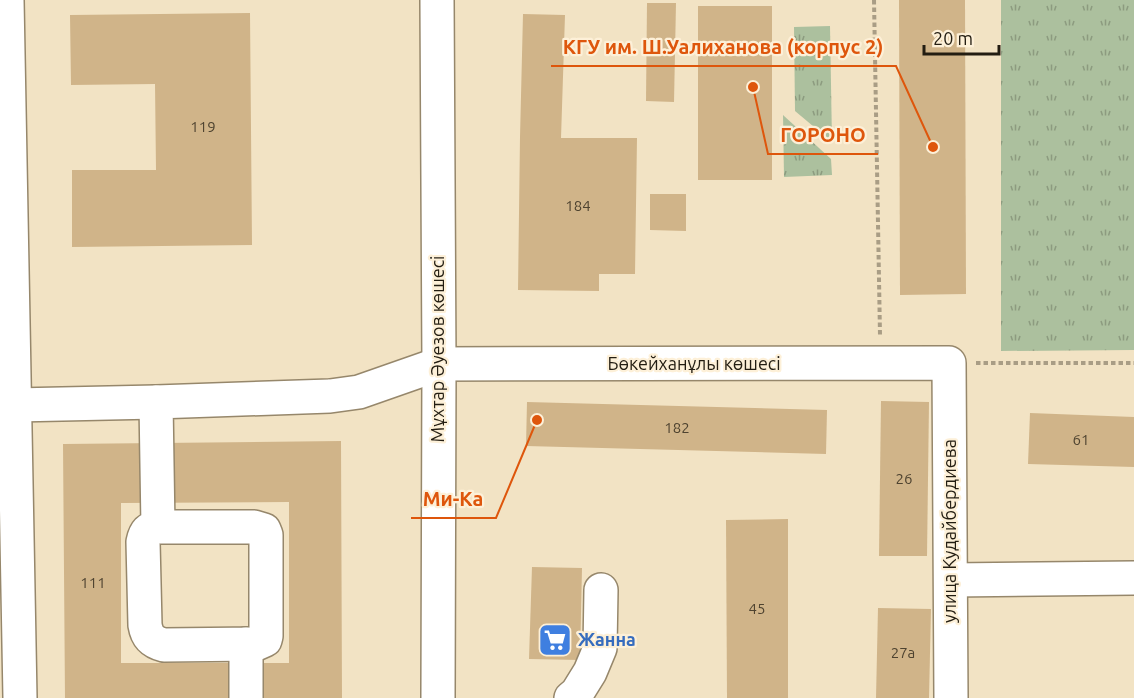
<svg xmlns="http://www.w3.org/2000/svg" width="1134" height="698" viewBox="0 0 1134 698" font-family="Ubuntu,sans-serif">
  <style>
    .grass { fill: url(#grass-tufts) }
    .building { fill: #d0b489; fill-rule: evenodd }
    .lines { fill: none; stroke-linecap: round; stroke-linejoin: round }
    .minor-casing { stroke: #96876b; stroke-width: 36 }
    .major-casing { stroke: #96876b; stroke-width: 36 }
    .path { stroke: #a99d85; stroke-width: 4; stroke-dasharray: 4.5 3; stroke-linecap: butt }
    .minor { stroke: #fff; stroke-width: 33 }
    .major { stroke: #fff; stroke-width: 33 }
    .labels { text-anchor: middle; stroke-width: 4.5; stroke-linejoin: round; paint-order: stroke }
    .number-label { font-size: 15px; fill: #4e4330 }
    .street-label { font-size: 18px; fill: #231d12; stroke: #fdf0d8 }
    .shop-label { font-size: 18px; font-weight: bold; fill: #366cbe; stroke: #fdf0d8; text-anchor: start }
    .leader { fill: none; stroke: #de560c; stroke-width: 2 }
    .callout-dot { fill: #de560c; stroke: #fdf0d8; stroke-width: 2 }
    .callout-label { font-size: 20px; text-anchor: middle; font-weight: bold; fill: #de560c; stroke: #fdf0d8; stroke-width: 4.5; stroke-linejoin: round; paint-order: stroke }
  </style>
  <defs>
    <pattern id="grass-tufts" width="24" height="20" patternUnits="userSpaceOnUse" patternTransform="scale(1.5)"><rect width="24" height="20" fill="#acc09e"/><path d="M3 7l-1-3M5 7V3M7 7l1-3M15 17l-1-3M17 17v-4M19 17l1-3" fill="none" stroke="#8c9b7f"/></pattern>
  </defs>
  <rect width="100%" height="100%" fill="#f2e3c4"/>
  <!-- grass -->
  <g class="grass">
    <polygon points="1001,0 1134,0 1134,350 1001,351"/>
    <polygon points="830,26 832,142 795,111 794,27"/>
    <polygon points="783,115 831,159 832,175 784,177"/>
  </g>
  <!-- building -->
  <g class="building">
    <polygon points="899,0 965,0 966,294 900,295"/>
    <polygon points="647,3 676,3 674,102 646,101"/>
    <rect x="698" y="6" width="74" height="174"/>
    <polygon points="250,13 252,245 72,247 72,170 156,170 155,84 71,85 70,15"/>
    <polygon points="523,14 565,15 561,138 637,138 635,274 599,274 599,291 518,290 520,137"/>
    <polygon points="650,194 686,194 686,231 650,230"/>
    <polygon points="881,401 929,402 927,556 879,556"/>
    <polygon points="527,402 827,410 826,454 526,446"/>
    <polygon points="1030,413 1134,417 1134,467 1028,464"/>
    <path d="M341,441L342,698H65L63,444ZM289,502V663H121V503Z"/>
    <polygon points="788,519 788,698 727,698 726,520"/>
    <polygon points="532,567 582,568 580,660 529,659"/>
    <polygon points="878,608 931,609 929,698 876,698"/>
  </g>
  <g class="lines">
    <!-- minor casing -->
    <g class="minor-casing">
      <g id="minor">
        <polyline points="7,0 20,698"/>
        <polyline points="15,405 156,402"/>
        <path d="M158,527C148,528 145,532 143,542L145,625C147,637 152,642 164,645L256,644L265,640L266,636V535L264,530L254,527H158L156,402L330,396L359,392L439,364L949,363L951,698"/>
        <polyline points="951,580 1134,578"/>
        <polyline points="246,698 246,644"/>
        <polyline points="571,698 577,693 590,672 600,648 601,590"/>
      </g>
    </g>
    <!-- major casing -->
    <g class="major-casing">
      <polyline id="major" points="437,0 439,364 438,698"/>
    </g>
    <!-- path -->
    <g class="path">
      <polyline points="874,0 880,335"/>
      <polyline points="976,363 1134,363"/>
    </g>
    <!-- minor -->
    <use href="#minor" class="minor"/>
    <!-- major -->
    <use href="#major" class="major"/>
  </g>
  <!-- icons -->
  <defs>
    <g id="supermarket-square" transform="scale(1.725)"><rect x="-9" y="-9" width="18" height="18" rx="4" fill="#3f7fe0" stroke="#fdf0d8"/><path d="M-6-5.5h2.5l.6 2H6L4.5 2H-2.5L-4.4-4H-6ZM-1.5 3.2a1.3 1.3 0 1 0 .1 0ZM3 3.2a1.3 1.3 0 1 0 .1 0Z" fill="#fff"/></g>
  </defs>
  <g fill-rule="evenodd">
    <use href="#supermarket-square" x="555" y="640"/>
  </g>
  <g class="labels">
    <!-- number labels -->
    <g class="number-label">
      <text x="203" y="132">119</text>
      <text x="578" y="211">184</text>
      <text x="677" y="433">182</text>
      <text x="1081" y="445">61</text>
      <text x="904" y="484">26</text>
      <text x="93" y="588">111</text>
      <text x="757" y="614">45</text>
      <text x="903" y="658">27а</text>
    </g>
    <!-- street labels -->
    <g class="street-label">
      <text transform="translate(438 349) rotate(-90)" y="6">Мұхтар Әуезов көшесі</text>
      <text x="694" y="370">Бөкейханұлы көшесі</text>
      <text transform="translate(950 531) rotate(-90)" y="6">улица Кудайбердиева</text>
    </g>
    <!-- shop labels -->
    <g class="shop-label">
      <text x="578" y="646">Жанна</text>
    </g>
  </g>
  <!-- callouts -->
  <path class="leader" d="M933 147L896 66H551M753 87L768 154H878M537 420L496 518H411"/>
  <g class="callout-dot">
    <circle cx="933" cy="147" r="6"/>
    <circle cx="753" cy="87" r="6"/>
    <circle cx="537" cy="420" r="6"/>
  </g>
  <g class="callout-label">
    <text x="723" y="54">КГУ им. Ш.Уалиханова (корпус 2)</text>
    <text x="823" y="142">ГОРОНО</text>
    <text x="453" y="506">Ми-Ка</text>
  </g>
  <!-- scale -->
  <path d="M924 45v9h75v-9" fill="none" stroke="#231d12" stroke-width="3"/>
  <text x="933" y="45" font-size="18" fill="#231d12" stroke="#fdf0d8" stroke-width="4.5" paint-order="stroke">20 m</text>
</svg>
